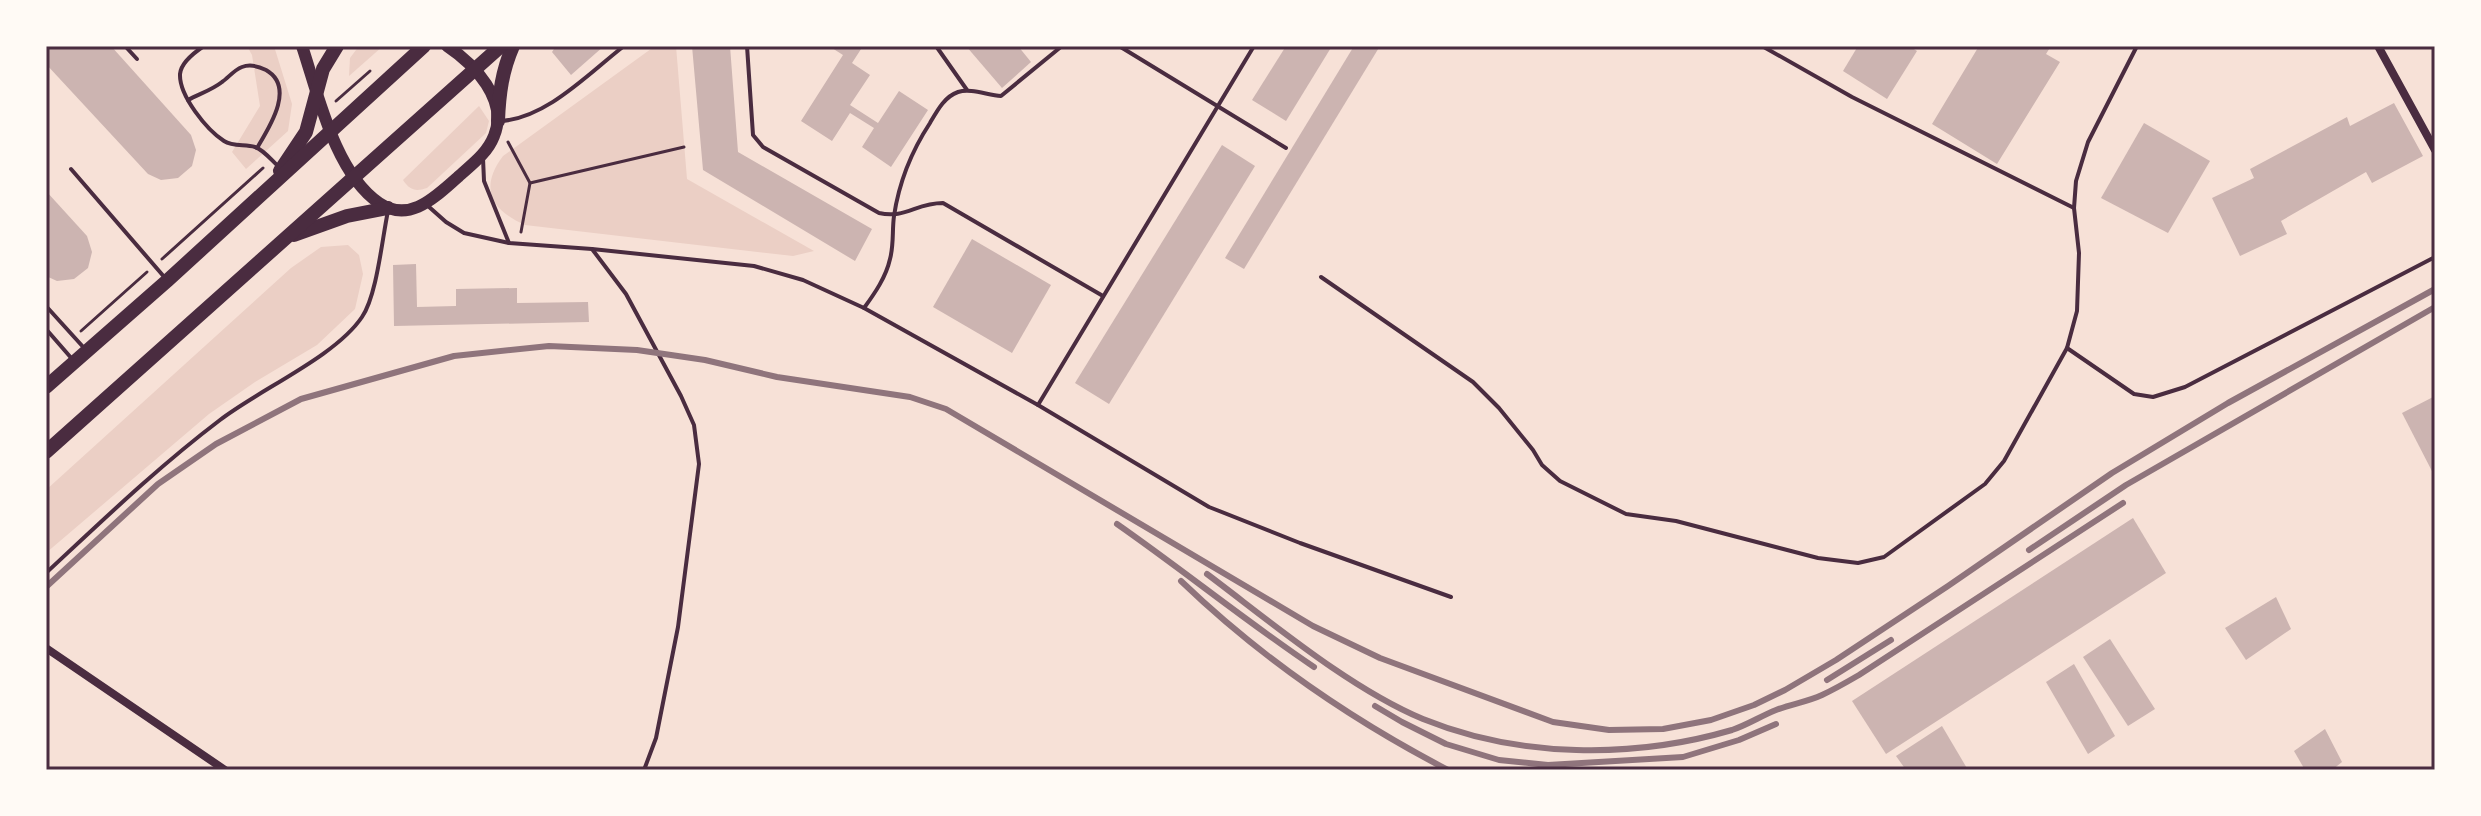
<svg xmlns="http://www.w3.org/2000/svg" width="2481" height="816" viewBox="0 0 2481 816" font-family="'Noto Serif',serif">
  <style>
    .green { fill: #ebcfc5 }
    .building { fill: #ccb4b1 }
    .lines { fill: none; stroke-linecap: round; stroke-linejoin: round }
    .path { stroke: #4a2c40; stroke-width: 3 }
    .service { stroke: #4a2c40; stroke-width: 4 }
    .minor { stroke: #4a2c40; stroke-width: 8 }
    .secondary { stroke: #4a2c40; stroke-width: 12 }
    .trunk { stroke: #4a2c40; stroke-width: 14 }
    .rail { stroke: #8f747c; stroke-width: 6 }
    .neatline { fill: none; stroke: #4a2c40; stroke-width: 3 }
  </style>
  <rect width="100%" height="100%" fill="#f7e1d7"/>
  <!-- green -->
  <g class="green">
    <polygon points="247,46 274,46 292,104 288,131 246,169 232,152 260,106 252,55"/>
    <polygon points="359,46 383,46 349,76 350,58"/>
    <path d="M655,46H676L687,179L814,251L793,256L525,225C491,210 479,188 503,156Z"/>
    <path d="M479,106L489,121L486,133L427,188C415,192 410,190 403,180Z"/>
    <polygon points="348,245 359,255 363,274 355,309 317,345 255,382 209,414 46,553 46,490 291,268 321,247"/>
  </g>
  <!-- building -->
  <g class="building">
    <polygon points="46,46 111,46 191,135 196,150 192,166 178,178 161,180 148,174 46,64"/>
    <polygon points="556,46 604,46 571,75 552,52"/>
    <polygon points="692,46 730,46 738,152 872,229 855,261 703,170"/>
    <polygon points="834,46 863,46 852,63 870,75 850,105 878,123 899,91 928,110 891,167 862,147 874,128 850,113 832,141 801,121 843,55 832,48"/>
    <polygon points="966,46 1018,46 1031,62 1002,88"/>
    <polygon points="1286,46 1332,46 1286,121 1252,100"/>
    <polygon points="1354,46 1380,46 1244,269 1225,258"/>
    <polygon points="1858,46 1909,46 1917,51 1887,99 1843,71"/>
    <polygon points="1979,46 2051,46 2046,54 2060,62 1997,164 1932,124"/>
    <polygon points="2394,103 2423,156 2372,183 2366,172 2281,221 2287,234 2240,256 2212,198 2254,178 2250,169 2347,117 2350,126"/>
    <polygon points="2144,123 2210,161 2168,233 2101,198"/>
    <polygon points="1222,145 1255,166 1109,404 1075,383"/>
    <polygon points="46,191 87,236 92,252 88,268 74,279 57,281 46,276"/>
    <polygon points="972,239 1051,285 1012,353 933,307"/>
    <polygon points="416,264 417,307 456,306 456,289 517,288 517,303 588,302 589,322 394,326 393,265"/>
    <polygon points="2435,396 2435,477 2402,413"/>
    <polygon points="2133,518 2166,573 1886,754 1852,701"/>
    <polygon points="2276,597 2291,629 2246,660 2225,628"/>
    <polygon points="2110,639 2155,709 2128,726 2083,657"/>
    <polygon points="2074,664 2115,736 2088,754 2046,682"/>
    <polygon points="1942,726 1968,770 1906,770 1896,756"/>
    <polygon points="2325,729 2342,762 2332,770 2305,770 2294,751"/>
  </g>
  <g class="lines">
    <!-- path -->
    <g class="path">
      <polyline points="336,101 370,71"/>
      <polyline points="508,142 530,183 521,232"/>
      <polyline points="530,183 684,147"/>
      <polyline points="162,259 263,168"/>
      <polyline points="81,331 147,272"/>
    </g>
    <!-- service -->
    <g class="service">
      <polyline points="125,46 137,59"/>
      <path d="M204,46C195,52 181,62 180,74C179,96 207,130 224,141C233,147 245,144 255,147C264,150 272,161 279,167"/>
      <path d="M747,46L753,135L763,147L879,213C905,219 916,203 943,203L1103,296"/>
      <polyline points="936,46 967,90"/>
      <polyline points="1119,46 1286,148"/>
      <polyline points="1762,46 1852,97 2074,208"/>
      <path d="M188,100C199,94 212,90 222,82C228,78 234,70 242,67C250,64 258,66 266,70C296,87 269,128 257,148"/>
      <path d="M500,121C546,119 589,73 624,46"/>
      <polyline points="483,158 484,181 509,243"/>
      <polyline points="71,169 166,279"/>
      <path d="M428,206L446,222L464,233L509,243L592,249L754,266L803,280L864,308C875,293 886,277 890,259C894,245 892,230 894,216C899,182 911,152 930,123C937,111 944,97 958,92C971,88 987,95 1001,96L1062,46"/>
      <polyline points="592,249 626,294 681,396 694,425 699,464 678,627 656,738 644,770"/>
      <polyline points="1321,277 1473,382 1499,408 1533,450 1542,465 1560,481 1626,514 1676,521 1818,558 1858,563 1884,557 1985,484 2004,461 2067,348 2077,311 2079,253 2074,208 2076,181 2088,142 2137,46"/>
      <polyline points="46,306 85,349"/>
      <polyline points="864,308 1038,405 1254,46"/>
      <polyline points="46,329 73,360"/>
      <polyline points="2067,348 2134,394 2153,397 2185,387 2435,257"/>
      <polyline points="1038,405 1209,507 1300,543 1451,597"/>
      <path d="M46,573C103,520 158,467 220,420C260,389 335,357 362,317C377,295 382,239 388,211"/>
    </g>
    <!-- minor -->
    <g class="minor">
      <polyline points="2378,46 2435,150"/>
      <polyline points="46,648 225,770"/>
    </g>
    <!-- secondary -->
    <path class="secondary" d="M302,46C318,94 335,173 379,203C410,224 436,196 458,177C471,165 487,154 494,136C509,100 474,64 447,46"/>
    <!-- trunk -->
    <g class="trunk">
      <path d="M498,121C499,94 502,71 513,46"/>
      <polyline points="280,171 306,132 323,69 337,46"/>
      <polyline points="294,235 347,216 388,208"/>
      <polyline points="46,387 168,280 424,46"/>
      <polyline points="46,452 501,46"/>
    </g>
    <!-- rail -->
    <g class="rail">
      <path d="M1117,524C1183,570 1247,622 1314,667"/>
      <polyline points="2029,550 2126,485 2435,307"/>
      <path d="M1207,574C1271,622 1349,688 1423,719C1519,758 1633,759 1732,730C1747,725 1761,716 1776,710C1791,704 1807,702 1822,695C1835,689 1847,682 1859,675L2123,503"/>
      <path d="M1181,581C1260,657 1350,719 1448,770"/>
      <polyline points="46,587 158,484 216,444 301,399 454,356 549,346 637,350 705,360 777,377 910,397 946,409 1313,626 1380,658 1553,722 1609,730 1663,729 1711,720 1754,705 1785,690 1836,660 1948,586 2112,473 2228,403 2435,289"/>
      <polyline points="1827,680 1891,640"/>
      <polyline points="1375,706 1402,722 1446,744 1499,760 1548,765 1683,757 1739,740 1776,724"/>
    </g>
  </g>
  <!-- border -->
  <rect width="2481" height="816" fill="none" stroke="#fffaf5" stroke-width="96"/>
  <rect x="48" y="48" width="2385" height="720" class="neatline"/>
</svg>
